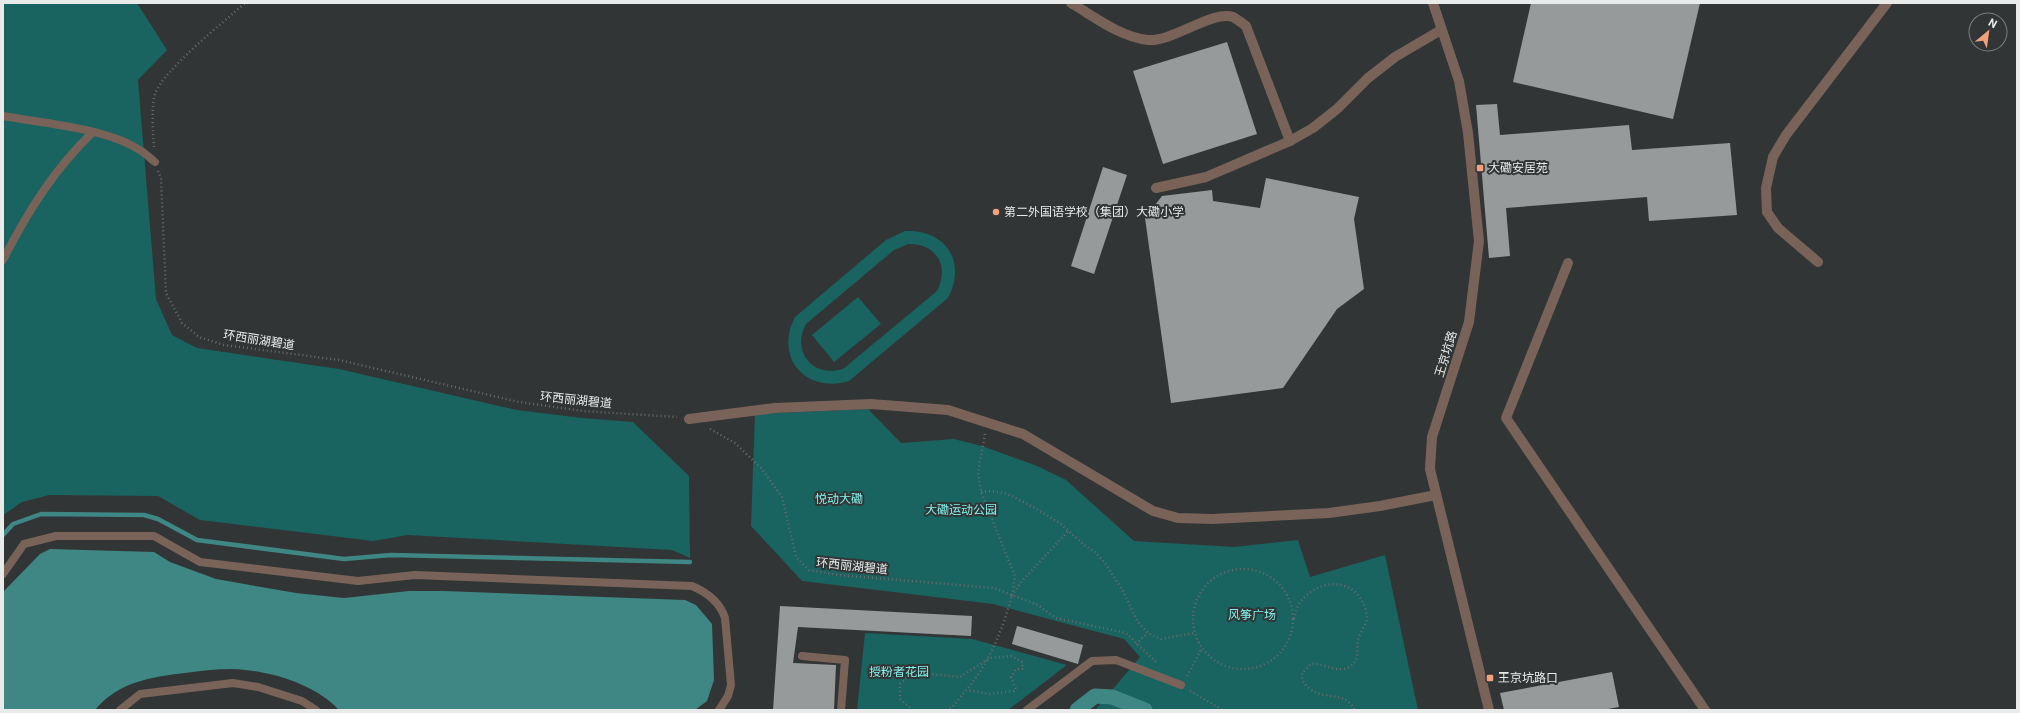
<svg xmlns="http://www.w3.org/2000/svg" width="2020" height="713" viewBox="0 0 2020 713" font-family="Roboto,'Noto Sans SC',sans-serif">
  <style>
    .green { fill: #196360; fill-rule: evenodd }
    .water { fill: #3f8784 }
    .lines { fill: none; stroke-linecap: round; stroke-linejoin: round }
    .stream { stroke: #3f8784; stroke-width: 4.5 }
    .canal { stroke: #3f8784; stroke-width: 15 }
    .building { fill: #969a9a }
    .path { stroke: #696c6c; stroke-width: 2.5; stroke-dasharray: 1 3; stroke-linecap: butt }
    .service { stroke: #796359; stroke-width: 8 }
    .minor { stroke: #796359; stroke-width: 10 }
    .poi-dot { fill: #f1a17d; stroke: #313535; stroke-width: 1.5 }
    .labels { text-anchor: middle; stroke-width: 4; stroke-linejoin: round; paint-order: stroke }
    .poi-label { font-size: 12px; fill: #e9ebeb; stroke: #313535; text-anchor: start }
    .street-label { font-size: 12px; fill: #e9ebeb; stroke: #313535 }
    .park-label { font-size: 12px; fill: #83f1ec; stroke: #313535 }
  </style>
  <rect width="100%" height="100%" fill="#313535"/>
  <!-- green -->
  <g class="green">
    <polygon points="3,3 137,3 167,50 138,80 156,299 172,335 197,348 339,369 517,410 582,418 633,422 689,476 690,558 672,550 408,535 373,541 200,520 158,496 49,495 22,502 3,515"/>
    <path d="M905,231C946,229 967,262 948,298L849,381C805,394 774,357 795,317L886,240ZM908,244C936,243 950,266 937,291L843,369C813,378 791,352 806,324L894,250Z"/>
    <polygon points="858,297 881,324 834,362 812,335"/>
    <polygon points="868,409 901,443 954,439 982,446 1037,466 1066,480 1134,541 1234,547 1298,540 1310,577 1385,555 1418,710 1095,710 1140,657 1124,639 993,604 802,581 751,526 755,414"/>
    <polygon points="865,633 972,639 1067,665 1008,710 857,710"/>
  </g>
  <!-- water -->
  <path class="water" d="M50,549L154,552L170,562L216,579L296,593L344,598L409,591H444L685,600L696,605L712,624L714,680L707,701L695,710H339C314,683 267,670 231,669C216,669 200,671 185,673C151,677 118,682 95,710H3V592L40,554Z"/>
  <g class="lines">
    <!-- stream -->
    <polyline class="stream" points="3,535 13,524 41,514 144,515 158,519 197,540 344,559 391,555 690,562"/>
    <!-- canal -->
    <polyline class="canal" points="1077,710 1095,696 1112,697 1145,710"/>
  </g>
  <!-- building -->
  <g class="building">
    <polygon points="1531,3 1700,3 1673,119 1513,82"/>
    <polygon points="1227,42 1257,134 1163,164 1133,71"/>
    <polygon points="1497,104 1500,135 1629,125 1632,150 1730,143 1737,215 1649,221 1647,197 1506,208 1510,256 1489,258 1476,105"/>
    <polygon points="1103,167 1127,175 1094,274 1071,266"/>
    <polygon points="1266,178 1359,197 1354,219 1364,289 1337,309 1283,388 1171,403 1145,218 1162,196 1212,190 1213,201 1260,208"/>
    <polygon points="780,606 972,616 971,636 798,627 793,663 836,665 834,710 773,710"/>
    <polygon points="1017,626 1083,645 1078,664 1012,644"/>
    <polygon points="1612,672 1619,707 1602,710 1504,710 1500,693"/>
  </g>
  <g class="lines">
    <!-- path -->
    <g class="path">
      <path d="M154,147C153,134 151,106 155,94C164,69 223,23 245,3"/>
      <polyline points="158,171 161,179 166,293 182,323 199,337 224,345 339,360 519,402 583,411 677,417"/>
      <polyline points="710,429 735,443 761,468 782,497 796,557 809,570 839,575 994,588 1038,605 1056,618 1126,633 1157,663"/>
      <polyline points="985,434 978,472 981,492 1015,576 1012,595 1022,581 1068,531"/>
      <polyline points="981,492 991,491 1008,494 1035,508 1061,524 1084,545 1095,552 1105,563 1123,591 1137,621 1148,633 1161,639 1195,633"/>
      <circle cx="1243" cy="619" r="50"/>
      <path d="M1294,619C1295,614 1296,609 1299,604C1314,581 1350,575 1363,603C1365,607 1367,613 1367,618C1366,626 1359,633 1358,641C1356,651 1361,660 1349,667C1337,674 1323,662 1311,664L1302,673V680C1319,706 1342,686 1355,710"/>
      <polyline points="1136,644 1148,633"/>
      <polyline points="1187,676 1202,648"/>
      <polyline points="1190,691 1223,710"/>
      <polyline points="913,710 900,699 900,684 909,676 921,673 960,677 990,658 1011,656 1022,662 1023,669 1016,669 1011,677 1016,689 1014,691 990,694 967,690"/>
      <path d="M946,710C953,708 957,702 961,696C988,667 1002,632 1012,595"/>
      <polyline points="1106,710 1110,710"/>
    </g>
    <!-- service -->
    <g class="service">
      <path d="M3,116C43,123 104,128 138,149C144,152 150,158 155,162"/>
      <path d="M3,260C27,213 54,169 93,132"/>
      <path d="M3,574L24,544L56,536H154L200,562L358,581L415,575L692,586C706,592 720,602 725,618L731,685L728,696L719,710"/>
      <polyline points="802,656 845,660 841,710"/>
      <polyline points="120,710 140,694 233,683 258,687 302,701 316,710"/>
      <polyline points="1027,710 1092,661 1116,660 1181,685"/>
    </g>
    <!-- minor -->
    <g class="minor">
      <path d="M1071,3C1095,17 1120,37 1148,40C1173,42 1212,10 1233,17C1237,19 1242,23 1246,26L1290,141"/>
      <polyline points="1433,3 1459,81 1468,133 1479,241 1469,322 1432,437 1430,469 1489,710"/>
      <polyline points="1156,188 1206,177 1290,141 1313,128 1337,109 1368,78 1395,57 1441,30"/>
      <polyline points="1818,262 1778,228 1767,212 1766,188 1773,157 1786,135 1887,3"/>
      <polyline points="1568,263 1506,418 1705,710"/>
      <polyline points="689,419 775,408 871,404 948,410 1023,434 1153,511 1178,518 1212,519 1329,513 1380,506 1436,495"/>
    </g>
  </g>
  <!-- markers -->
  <g class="poi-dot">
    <rect x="1476" y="164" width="8" height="8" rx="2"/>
    <circle cx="996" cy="212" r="4"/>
    <rect x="1486" y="674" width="8" height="8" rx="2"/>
  </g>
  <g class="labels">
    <!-- poi labels -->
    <g class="poi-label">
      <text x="1488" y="172">大磡安居苑</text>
      <text x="1004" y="216">第二外国语学校（集团）大磡小学</text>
      <text x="1498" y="682">王京坑路口</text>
    </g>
    <!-- street labels -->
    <g class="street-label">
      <text transform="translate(259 340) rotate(9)" y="4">环西丽湖碧道</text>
      <text transform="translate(1446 354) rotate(-73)" y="4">王京坑路</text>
      <text transform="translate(576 400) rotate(6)" y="4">环西丽湖碧道</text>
      <text transform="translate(852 566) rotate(6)" y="4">环西丽湖碧道</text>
    </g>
    <!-- park labels -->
    <g class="park-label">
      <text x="839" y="503">悦动大磡</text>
      <text x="961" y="514">大磡运动公园</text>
      <text x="1252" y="619">风筝广场</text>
      <text x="899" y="676">授粉者花园</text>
    </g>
  </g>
  <!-- border -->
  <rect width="2020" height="713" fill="none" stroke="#e9ebeb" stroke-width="8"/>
  <!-- north arrow -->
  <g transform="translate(1988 32) rotate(29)"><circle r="19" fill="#313535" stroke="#7b7e7e"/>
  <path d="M0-3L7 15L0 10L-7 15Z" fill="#f1a17d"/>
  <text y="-6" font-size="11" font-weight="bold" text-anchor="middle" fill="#e9ebeb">N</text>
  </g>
</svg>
